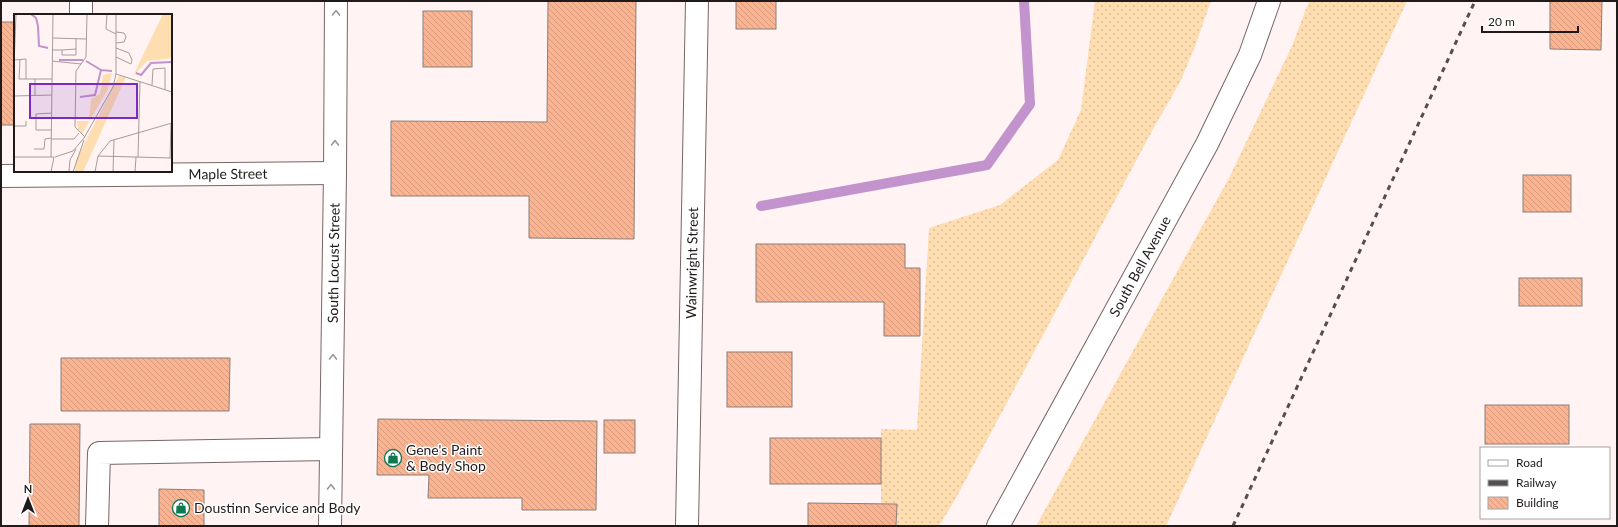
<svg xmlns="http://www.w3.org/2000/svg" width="1618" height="527" viewBox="0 0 1618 527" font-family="Lato,sans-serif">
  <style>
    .grass { fill: url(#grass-dots) }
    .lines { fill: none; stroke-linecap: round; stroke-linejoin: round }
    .stream { stroke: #c293cc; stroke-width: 10 }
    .building { fill: url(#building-back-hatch); stroke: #8d7e77 }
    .minor-casing { stroke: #766666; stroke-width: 24 }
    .major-casing { stroke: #766666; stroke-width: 24 }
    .minor { stroke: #fff; stroke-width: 22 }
    .major { stroke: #fff; stroke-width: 22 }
    .rail { stroke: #554e4e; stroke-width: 3; stroke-dasharray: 5 5; stroke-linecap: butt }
    .oneway { stroke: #9b9898 }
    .labels { text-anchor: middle; stroke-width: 3; stroke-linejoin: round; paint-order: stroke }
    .street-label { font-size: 14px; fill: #201a1a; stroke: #fff }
    .poi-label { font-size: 14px; fill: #201a1a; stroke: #fff; text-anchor: start }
    .inset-river { fill: none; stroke: #c293cc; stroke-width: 2 }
    .inset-road { fill: none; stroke: #a69c9c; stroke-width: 1 }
    .view { fill: #7b2cbf; fill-opacity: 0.15; stroke: #7b2cbf; stroke-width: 2 }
    .inset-edge { fill: none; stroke: #201a1a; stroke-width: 2 }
  </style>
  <defs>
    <pattern id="grass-dots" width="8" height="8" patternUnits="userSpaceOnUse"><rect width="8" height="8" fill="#feddb0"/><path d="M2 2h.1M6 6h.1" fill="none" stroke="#d9bd97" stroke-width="1.8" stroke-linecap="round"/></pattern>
    <pattern id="building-back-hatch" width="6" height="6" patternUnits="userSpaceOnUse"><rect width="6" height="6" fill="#fbb492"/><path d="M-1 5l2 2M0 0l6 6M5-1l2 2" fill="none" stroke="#d79a7d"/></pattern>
  </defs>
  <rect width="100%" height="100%" fill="#fff3f3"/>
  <!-- grass -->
  <g class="grass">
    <polygon points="1095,1 1211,1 1194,49 1180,82 1152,131 956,498 939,526 897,526 897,503 881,503 881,429 917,430 929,228 1000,205 1058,160 1081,110"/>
    <polygon points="1309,1 1407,1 1166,526 1036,526 1229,178 1292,46"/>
  </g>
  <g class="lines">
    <!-- stream -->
    <polyline class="stream" points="761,206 987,165 1030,104 1024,1"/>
  </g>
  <!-- building -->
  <g class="building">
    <polygon points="548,1 636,1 634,239 529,238 529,196 391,196 391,121 547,122"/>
    <rect x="736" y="1" width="40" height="28"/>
    <polygon points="1550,1 1602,1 1601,50 1550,49"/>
    <rect x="423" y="11" width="49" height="56"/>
    <rect x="1" y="22" width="14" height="103"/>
    <rect x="1523" y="175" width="48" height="37"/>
    <polygon points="756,244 905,244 905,268 920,268 920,336 884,336 884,302 756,302"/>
    <rect x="1519" y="278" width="63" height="28"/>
    <rect x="727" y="352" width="65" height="55"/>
    <polygon points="61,358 230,358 229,411 61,411"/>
    <rect x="1485" y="405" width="84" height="39"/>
    <polygon points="378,419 597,421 596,510 522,510 522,498 428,498 429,475 377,475"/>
    <rect x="604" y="420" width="31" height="33"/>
    <polygon points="30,424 80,424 79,526 29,526"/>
    <rect x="770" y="438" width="111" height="46"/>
    <polygon points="159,489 204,490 204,526 159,526"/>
    <polygon points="808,503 897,504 896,526 808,526"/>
  </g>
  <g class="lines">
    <!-- minor casing -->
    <g class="minor-casing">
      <g id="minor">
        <polyline points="81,1 81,15"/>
        <path id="s1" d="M1,176L335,173"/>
        <polyline points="97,526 99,453 331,449"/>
        <path id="s2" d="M687,526L697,1"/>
      </g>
    </g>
    <!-- major casing -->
    <g class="major-casing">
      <g id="major">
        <path id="s3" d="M330,526L335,173L336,1"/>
        <path id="s4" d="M998,526L1207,144L1250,55L1269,1"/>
      </g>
    </g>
    <!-- minor -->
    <use href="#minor" class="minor"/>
    <!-- major -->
    <use href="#major" class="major"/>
    <!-- rail -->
    <polyline class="rail" points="1233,526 1475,1"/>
  </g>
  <!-- one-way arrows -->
  <defs><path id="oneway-chevron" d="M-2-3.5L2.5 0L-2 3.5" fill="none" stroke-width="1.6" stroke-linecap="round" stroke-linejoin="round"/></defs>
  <g class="oneway">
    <use href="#oneway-chevron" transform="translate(336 13) rotate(-89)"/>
    <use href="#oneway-chevron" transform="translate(335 143) rotate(-90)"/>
    <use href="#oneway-chevron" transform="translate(333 357) rotate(-89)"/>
    <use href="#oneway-chevron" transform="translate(331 487) rotate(-89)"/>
  </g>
  <!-- icons -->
  <defs>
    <g id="shop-ring" transform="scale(0.9)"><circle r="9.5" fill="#fff" stroke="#107851" stroke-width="1.5"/><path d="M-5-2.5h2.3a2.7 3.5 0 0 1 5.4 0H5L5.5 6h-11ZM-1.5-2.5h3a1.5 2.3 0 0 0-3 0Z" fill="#107851"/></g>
  </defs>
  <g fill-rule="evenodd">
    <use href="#shop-ring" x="393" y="458"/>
    <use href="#shop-ring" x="181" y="508"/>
  </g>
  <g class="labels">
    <!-- street labels -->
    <g class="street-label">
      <text dy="5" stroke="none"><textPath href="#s1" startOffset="227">Maple Street</textPath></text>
      <text dy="5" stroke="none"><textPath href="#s3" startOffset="263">South Locust Street</textPath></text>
      <text dy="5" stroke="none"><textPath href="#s2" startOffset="263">Wainwright Street</textPath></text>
      <text dy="5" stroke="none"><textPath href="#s4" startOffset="296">South Bell Avenue</textPath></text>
    </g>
    <!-- poi labels -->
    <g class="poi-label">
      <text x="406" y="455">Gene's Paint<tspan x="406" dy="16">&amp; Body Shop</tspan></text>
      <text x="194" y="513">Doustinn Service and Body</text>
    </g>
  </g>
  <!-- overview -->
  <g transform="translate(14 14)">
    <rect width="158" height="158" fill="#fff3f3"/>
    <path d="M149,0H158V44L133,47L119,62ZM98,59L94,75L68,120L64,115L63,107H75L77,85L86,80L89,61ZM105,62L112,63L69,158H61L62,146Z" fill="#feddb0"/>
    <path class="inset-river" d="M17,0L22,4L24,12L25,32L34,34M45,46H69M72,47L87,56M122,59L127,61L137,49L158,48M66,83L81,81L87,56L98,57"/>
    <path class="inset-road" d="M93,0L92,15L102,20M39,24L72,25M102,29L110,28L112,23L110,19L102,18M39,36H48V41H62V24M48,36L62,35M102,43L117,50L118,46L115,39L102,34M0,46L12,45V65H38M6,46L5,65H12M38,47L67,50M0,52L2,0M102,60L158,78M21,65V81M138,71L139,55L151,54V76M0,82L38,81M0,112H12V107M38,116H22V100L38,99M71,123L61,113L62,57L72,43L73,0M37,125H60L65,119M20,135H30L31,125L37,124M84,142L158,144M0,143H40M37,143L39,0M41,143L59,137L70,124L99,73L102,60V0M124,143L126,67M156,144L157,110M55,157L56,146L62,135M37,158L40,143M59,158L70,126M81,158L84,142L96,127L158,109M99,158L100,126M121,158L122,143"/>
    <path class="view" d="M16,70H123V104H16Z"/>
    <rect width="158" height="158" class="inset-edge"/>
  </g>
  <!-- border -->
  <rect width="1618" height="527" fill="none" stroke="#201a1a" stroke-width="4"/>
  <!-- legend -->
  <rect x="1480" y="447" width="130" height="72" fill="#ffffff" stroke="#a6a3a3"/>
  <rect x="1488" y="460" width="20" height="6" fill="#ffffff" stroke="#a6a3a3"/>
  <text x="1516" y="467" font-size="12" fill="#201a1a">Road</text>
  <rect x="1488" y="480" width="20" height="6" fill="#554e4e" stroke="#a6a3a3"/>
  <text x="1516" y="487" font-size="12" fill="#201a1a">Railway</text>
  <rect x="1488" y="497" width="20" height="12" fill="url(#building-back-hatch)" stroke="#a6a3a3"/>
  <text x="1516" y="507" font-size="12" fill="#201a1a">Building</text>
  <!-- north arrow -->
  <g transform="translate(28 499)" stroke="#ffffff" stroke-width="3" paint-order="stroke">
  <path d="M0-3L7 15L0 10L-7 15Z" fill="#201a1a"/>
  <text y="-6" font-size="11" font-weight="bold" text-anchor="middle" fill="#201a1a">N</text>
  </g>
  <!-- scale -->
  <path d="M1482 26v6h96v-6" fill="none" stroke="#201a1a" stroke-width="2"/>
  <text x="1488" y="26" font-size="12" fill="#201a1a" stroke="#ffffff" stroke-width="3" paint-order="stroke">20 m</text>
</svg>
